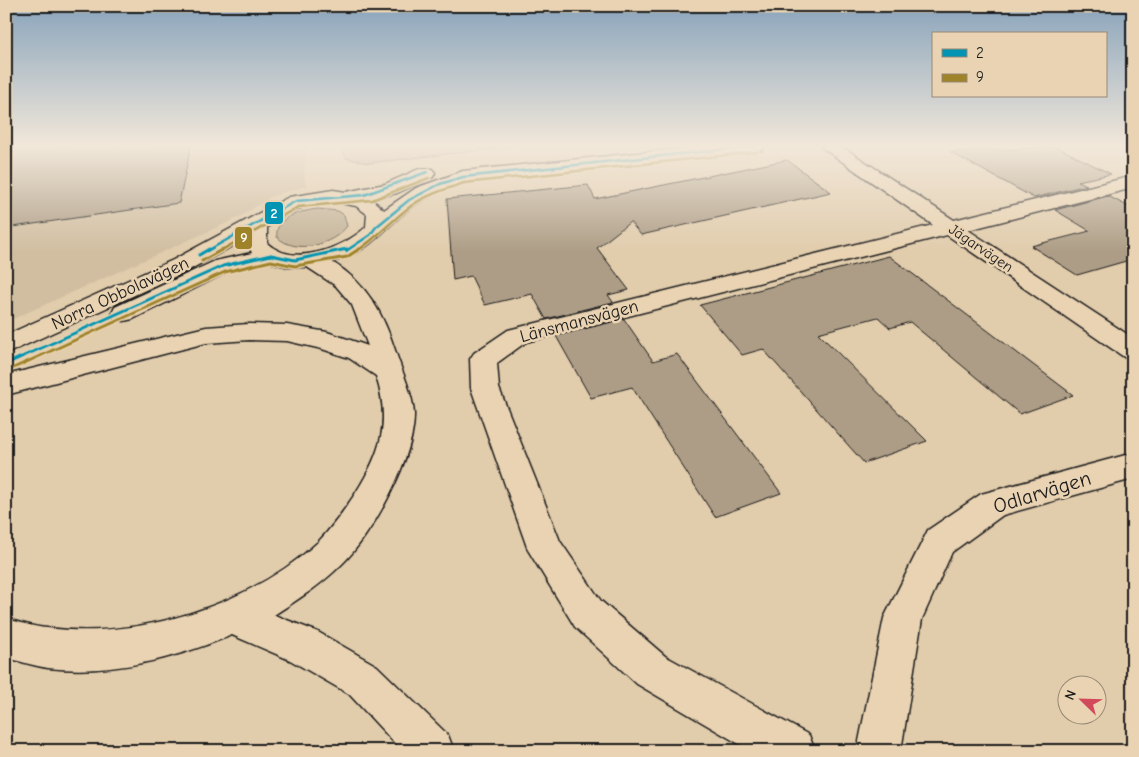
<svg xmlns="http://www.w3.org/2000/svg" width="1139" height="757" viewBox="0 0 1139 757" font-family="'Comic Neue',sans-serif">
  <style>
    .built { fill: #d1bea1 }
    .green { fill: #c3b297; stroke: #70675a }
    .building { fill: #ad9d86; stroke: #1c1c1c }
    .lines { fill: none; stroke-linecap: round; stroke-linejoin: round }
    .street-casing { stroke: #1c1c1c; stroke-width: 3 }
    .secondary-casing { stroke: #1c1c1c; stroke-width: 3 }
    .street { fill: #e9d3b2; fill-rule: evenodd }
    .secondary { fill: #e9d3b2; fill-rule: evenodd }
    .bus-1-far1-casing { stroke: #e9d3b2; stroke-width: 5 }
    .bus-1-casing { stroke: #e9d3b2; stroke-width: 6 }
    .bus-2-far1-casing { stroke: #e9d3b2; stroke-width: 5 }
    .bus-2-casing { stroke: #e9d3b2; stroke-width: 6 }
    .bus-1-far1 { stroke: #0494b3; stroke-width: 2.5 }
    .bus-1 { stroke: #0494b3; stroke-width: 3 }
    .bus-2-far1 { stroke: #9f8329; stroke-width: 2.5 }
    .bus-2 { stroke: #9f8329; stroke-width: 3 }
    .labels { text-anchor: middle; stroke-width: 5; stroke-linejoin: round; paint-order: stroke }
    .far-street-label { font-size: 15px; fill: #1c1c1c; stroke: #e9d3b2 }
    .street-label { font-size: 18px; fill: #1c1c1c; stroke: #e9d3b2 }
    .near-street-label { font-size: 21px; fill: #1c1c1c; stroke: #e9d3b2 }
    .line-badge { stroke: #e9d3b2; stroke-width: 2 }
    .badge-label { font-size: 14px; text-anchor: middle; font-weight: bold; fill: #fff }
  </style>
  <rect width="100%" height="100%" fill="#e1ccac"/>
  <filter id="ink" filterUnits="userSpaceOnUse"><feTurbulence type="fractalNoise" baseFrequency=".02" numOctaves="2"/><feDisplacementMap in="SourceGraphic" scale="10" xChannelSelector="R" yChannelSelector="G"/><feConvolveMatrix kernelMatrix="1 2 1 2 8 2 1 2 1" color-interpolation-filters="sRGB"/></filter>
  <g filter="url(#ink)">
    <!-- built -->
    <polygon class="built" points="6,146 309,146 304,170 306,186 272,196 238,218 6,322"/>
    <!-- green -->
    <g class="green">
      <polygon points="352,146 519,146 368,163 346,158 341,148"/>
      <path d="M318,209L338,211L344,215L347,226C333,245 296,255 277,237C274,216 303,211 318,209Z"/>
    </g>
    <!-- building -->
    <g class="building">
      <polygon points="6,146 191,146 179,203 6,228"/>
      <polygon points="1057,147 1111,174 1078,181 1087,185 1034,198 950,152"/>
      <polygon points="787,160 831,192 641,235 630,222 597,248 629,290 608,295 613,302 546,319 532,294 485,305 471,276 453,280 447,199 588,185 595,199"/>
      <polygon points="1108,196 1133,209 1133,259 1077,275 1031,246 1090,231 1055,210"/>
      <polygon points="889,256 946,299 1073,395 1020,414 910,322 890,328 878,317 818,333 927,441 864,463 763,349 742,355 700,305"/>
      <polygon points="624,319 653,361 677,354 781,493 715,517 632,387 591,398 556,336"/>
    </g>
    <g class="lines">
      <!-- street casing -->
      <g class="street-casing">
        <g id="street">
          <polygon points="820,146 841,146 954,220 1133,176 1133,188 968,230 1133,338 1133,360 1124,357 947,235 526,342 497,363 499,388 560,541 601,601 665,656 809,735 815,751 751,751 637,684 575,627 528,550 471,388 470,359 474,353 508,330 933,225"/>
          <polygon points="1133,453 1133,479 1003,515 952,552 922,619 901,751 857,751 884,618 928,530 981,494"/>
        </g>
      </g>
      <!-- secondary casing -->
      <g class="secondary-casing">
        <path id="secondary" d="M705,146H765L762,150L756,151L465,182C446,189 426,196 410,208C382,230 369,253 332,262C367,283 384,315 396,353C402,372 413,394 414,414C415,457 372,536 341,565C321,585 297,600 274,615L318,632L377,666L448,735L454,751H402L349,694L290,660L232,635C173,659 112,675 48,668C34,666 20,661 6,658V619C20,622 33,627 47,628C138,640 250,605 318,542C332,528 344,510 355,494C381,453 391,423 376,376L349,358L322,349L287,341L249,340L206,343L6,395V375L206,327L249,324L287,325L327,332L368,346L352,305L336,286L307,267H289L269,262L230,271L133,319L124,321L115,319L112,313L115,307L215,261L252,253L245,239L189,270L6,354V335L173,260L289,197L333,190L346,192L385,184L419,169H433L435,173L433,177L397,193L371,199L384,210L416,188L463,171ZM333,202L356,206L367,214L366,227C343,248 294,268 267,243V227C295,208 300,206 333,202Z"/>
      </g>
      <!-- street -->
      <use href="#street" class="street"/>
      <!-- secondary -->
      <use href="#secondary" class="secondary"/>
      <!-- bus-1-far1 casing -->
      <g class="bus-1-far1-casing">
        <g id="bus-1-far1">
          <polyline points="207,251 296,201 364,195 427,172"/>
          <polyline points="346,251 370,235 376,227 409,200 440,184 463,177 755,146"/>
        </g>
      </g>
      <!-- bus-1 casing -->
      <g class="bus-1-casing">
        <g id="bus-1">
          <polyline points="199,255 209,249"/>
          <polyline points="6,364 223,266 271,255 295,260 347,249"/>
        </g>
      </g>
      <!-- bus-2-far1 casing -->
      <g class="bus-2-far1-casing">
        <g id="bus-2-far1">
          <polyline points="220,251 298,207 372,200 429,178"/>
          <path d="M357,251C377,238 392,220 411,206C426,195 446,189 464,183L757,152"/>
        </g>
      </g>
      <!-- bus-2 casing -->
      <g class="bus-2-casing">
        <g id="bus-2">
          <polyline points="202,261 223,249"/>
          <polyline points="9,370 225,272 271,261 295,266 347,257 359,249"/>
        </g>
      </g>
      <!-- bus-1-far1 -->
      <use href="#bus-1-far1" class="bus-1-far1"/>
      <!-- bus-1 -->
      <use href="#bus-1" class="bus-1"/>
      <!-- bus-2-far1 -->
      <use href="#bus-2-far1" class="bus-2-far1"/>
      <!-- bus-2 -->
      <use href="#bus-2" class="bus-2"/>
    </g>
  </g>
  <!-- sky -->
  <linearGradient id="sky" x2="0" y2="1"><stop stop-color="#88a3bb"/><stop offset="0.58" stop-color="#f2e8da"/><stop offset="1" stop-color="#f2e8da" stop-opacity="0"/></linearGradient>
  <rect width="1139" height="252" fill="url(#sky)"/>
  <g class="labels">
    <!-- far-street labels -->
    <g class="far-street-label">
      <text transform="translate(981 248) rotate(34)" y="5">Jägarvägen</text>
    </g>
    <!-- street labels -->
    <g class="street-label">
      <text transform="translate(120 293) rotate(-25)" y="6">Norra Obbolavägen</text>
      <text transform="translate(579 321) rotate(-15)" y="6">Länsmansvägen</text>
    </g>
    <!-- near-street labels -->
    <g class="near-street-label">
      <text transform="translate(1042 492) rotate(-17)" y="7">Odlarvägen</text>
    </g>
  </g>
  <g class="line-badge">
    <rect x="264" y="201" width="20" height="24" rx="5" fill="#0494b3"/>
    <rect x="234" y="226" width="19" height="24" rx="5" fill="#9f8329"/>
  </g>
  <g class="badge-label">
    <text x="274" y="218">2</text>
    <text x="244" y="242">9</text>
  </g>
  <!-- margin -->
  <rect width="1139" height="757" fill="none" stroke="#e9d3b2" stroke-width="25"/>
  <rect x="12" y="12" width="1114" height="732" fill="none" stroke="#1c1c1c" stroke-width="2" filter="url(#ink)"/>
  <!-- legend -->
  <rect x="932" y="32" width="175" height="65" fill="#e9d3b2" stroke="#978a76"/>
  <rect x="942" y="49" width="25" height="8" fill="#0494b3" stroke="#978a76"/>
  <text x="976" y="58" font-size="15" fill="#1c1c1c">2</text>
  <rect x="942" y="74" width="25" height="8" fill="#9f8329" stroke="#978a76"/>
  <text x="976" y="82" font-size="15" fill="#1c1c1c">9</text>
  <!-- north arrow -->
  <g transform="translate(1082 700) rotate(293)"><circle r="24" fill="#e9d3b2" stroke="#978a76"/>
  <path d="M0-4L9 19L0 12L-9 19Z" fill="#d1495b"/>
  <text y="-8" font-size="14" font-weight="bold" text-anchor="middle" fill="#1c1c1c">N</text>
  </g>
</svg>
